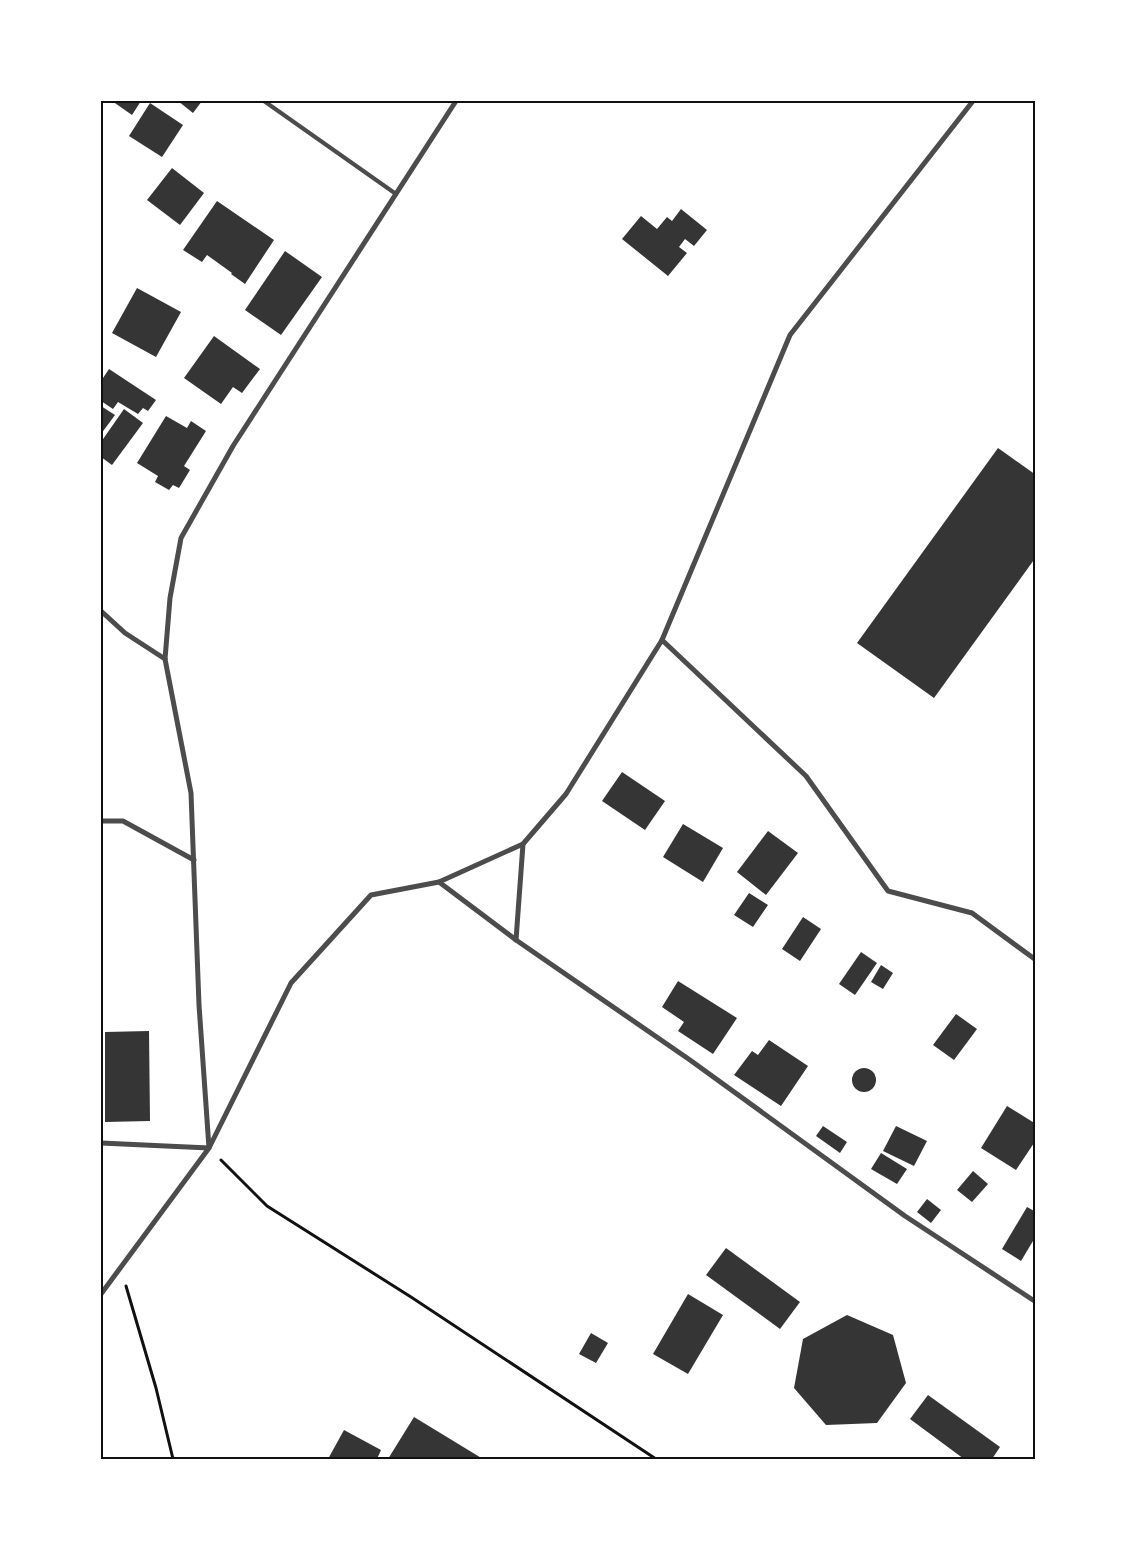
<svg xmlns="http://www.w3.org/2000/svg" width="1137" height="1560" viewBox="0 0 1137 1560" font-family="Jost,sans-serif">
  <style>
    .building { fill: #353535 }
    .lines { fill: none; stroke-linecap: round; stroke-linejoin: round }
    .path { stroke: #111; stroke-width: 3 }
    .service { stroke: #4c4c4c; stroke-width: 4 }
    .minor { stroke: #4c4c4c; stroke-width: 5 }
    .neatline { fill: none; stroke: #111; stroke-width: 2 }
  </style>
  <rect width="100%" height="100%" fill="#fff"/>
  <!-- building -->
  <g class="building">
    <polygon points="112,101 141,101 132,115"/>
    <polygon points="178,101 202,101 193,113"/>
    <polygon points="150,103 183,125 162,157 129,136"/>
    <polygon points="172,168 204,193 180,225 147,200"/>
    <polygon points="217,201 274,240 245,284 231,274 232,273 207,255 202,262 183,250"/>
    <polygon points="681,209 707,230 694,246 685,239 679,247 687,253 668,276 622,239 641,216 657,229 667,217 672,221"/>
    <polygon points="285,251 322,277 281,335 245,310"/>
    <polygon points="137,288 181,312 156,357 112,333"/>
    <polygon points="214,336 260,369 242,393 233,387 221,404 184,378"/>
    <polygon points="109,369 156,400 148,411 143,408 138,414 118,402 113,409 101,401 101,381"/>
    <polygon points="101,406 115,415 101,434"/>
    <polygon points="124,409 143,423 112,465 101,457 101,442"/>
    <polygon points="166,416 187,428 191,421 206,431 184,466 190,470 179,488 173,485 169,490 155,482 158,476 137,463"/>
    <polygon points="998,448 1036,475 1036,557 934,698 857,643"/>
    <polygon points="622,772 665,801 645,830 602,801"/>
    <polygon points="683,824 723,848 703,882 663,857"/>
    <polygon points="768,831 798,853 766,895 737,872"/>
    <polygon points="749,893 768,905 753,927 734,915"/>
    <polygon points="803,917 821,929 800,961 782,949"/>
    <polygon points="861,952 877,963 855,995 839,984"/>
    <polygon points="881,965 893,973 883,989 871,982"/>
    <polygon points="678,981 737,1018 713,1054 678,1031 684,1022 662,1007"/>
    <polygon points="956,1014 977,1029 954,1060 933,1045"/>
    <polygon points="149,1031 150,1121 105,1122 105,1032"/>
    <polygon points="769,1040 808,1066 781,1106 734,1075 752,1051 758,1055"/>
    <circle cx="864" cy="1080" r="12"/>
    <polygon points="1007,1106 1036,1124 1036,1140 1016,1170 981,1148"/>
    <polygon points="823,1126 847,1142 840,1153 816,1136"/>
    <polygon points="896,1126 927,1141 914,1166 883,1151"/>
    <polygon points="881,1153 907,1169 897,1184 871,1169"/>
    <polygon points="973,1171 988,1184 972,1202 957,1190"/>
    <polygon points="927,1199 941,1210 931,1223 917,1212"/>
    <polygon points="1027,1207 1036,1212 1036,1236 1021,1261 1002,1249"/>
    <polygon points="726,1248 800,1302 780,1329 706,1275"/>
    <polygon points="688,1294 723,1315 688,1374 653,1354"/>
    <polygon points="847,1315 893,1335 906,1383 877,1423 826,1425 794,1388 803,1339"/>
    <polygon points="591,1333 608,1343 596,1363 579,1354"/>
    <polygon points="928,1395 1000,1447 992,1459 964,1459 910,1419"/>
    <polygon points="414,1417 483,1459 388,1459"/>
    <polygon points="344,1430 381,1450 377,1459 328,1459"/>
  </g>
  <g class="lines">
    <!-- path -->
    <g class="path">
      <polyline points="221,1160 267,1206 411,1297 656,1459"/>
      <polyline points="126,1286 156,1388 173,1459"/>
    </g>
    <!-- service -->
    <polyline class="service" points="264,101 396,194"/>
    <!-- minor -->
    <g class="minor">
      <polyline points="101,611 125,633 165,659"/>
      <polyline points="662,640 790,335 973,101"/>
      <polyline points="101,821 123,821 194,860"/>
      <polyline points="523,844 566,794 662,640 806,776 888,891 972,913 1036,960"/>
      <polyline points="439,882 523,844 516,940"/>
      <polyline points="101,1143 209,1148 291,983 371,895 439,882 516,940 690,1060 905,1216 1036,1302"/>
      <polyline points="101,1294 209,1148 199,1005 191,793 165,659 170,598 181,538 233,446 456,101"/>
    </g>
  </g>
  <!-- border -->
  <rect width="1137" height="1560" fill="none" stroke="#ffffff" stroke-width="205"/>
  <rect x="102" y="102" width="932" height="1356" class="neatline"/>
</svg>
